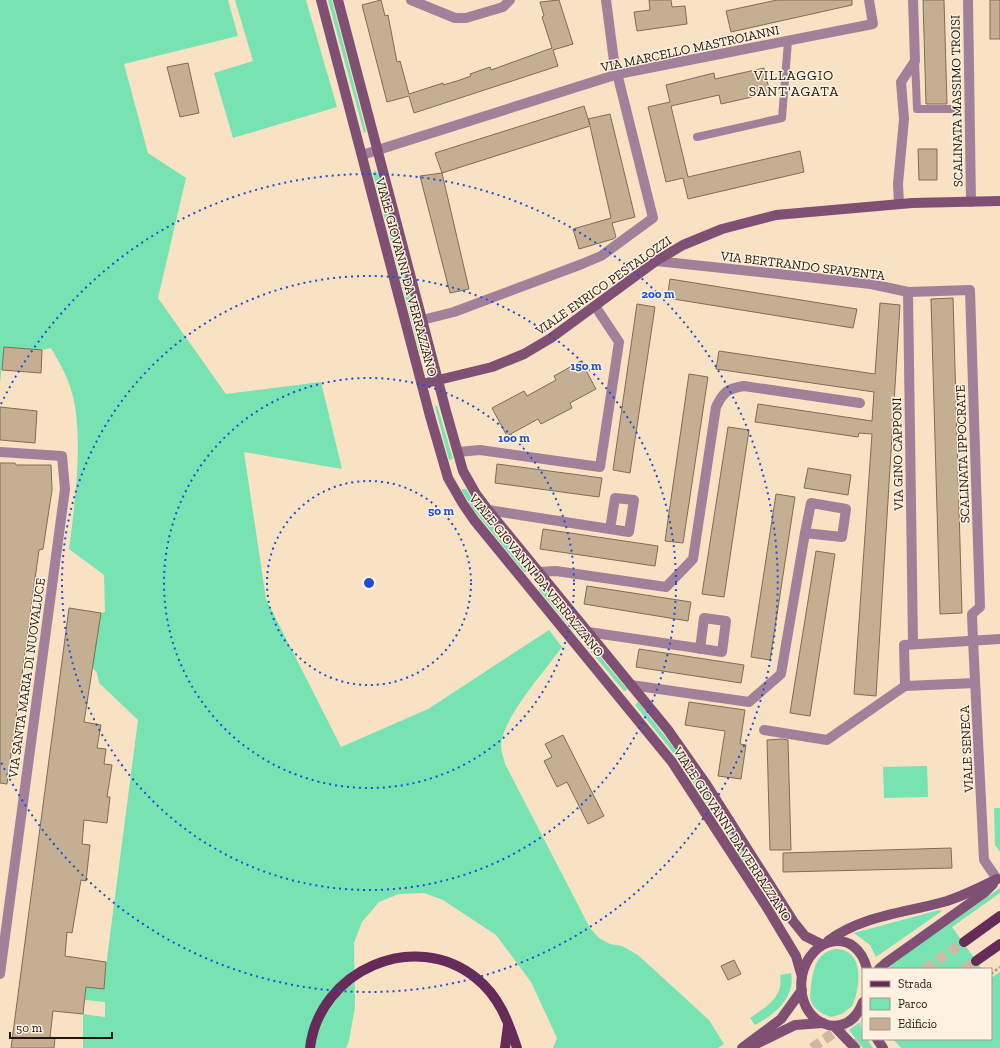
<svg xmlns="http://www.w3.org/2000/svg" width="1000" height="1048" viewBox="0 0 1000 1048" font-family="'Zilla Slab',serif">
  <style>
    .green { fill: #77e3b3 }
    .building { fill: #c5af92; stroke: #806c51 }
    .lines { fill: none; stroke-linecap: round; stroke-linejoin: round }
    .primary-tunnel { stroke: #cdb99f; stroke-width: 10; stroke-dasharray: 10 5; stroke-linecap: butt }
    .path { stroke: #b19f87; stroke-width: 2.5; stroke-dasharray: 3 2; stroke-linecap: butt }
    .lane { stroke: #a38099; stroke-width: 8 }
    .street { stroke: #a38099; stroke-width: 10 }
    .secondary { stroke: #804f74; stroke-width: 10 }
    .primary { stroke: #662b59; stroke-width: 10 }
    .ring { fill: none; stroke: #1d4ed8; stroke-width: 2; stroke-dasharray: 2 4 }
    .labels { text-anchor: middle; stroke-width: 3; stroke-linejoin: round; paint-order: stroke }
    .street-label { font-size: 13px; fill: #1f170c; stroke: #fff1df }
    .neighbourhood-label { font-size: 14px; letter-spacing: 1px; fill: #1f170c; stroke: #fff1df }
    .centre { fill: #1d4ed8; stroke: #fff1df; stroke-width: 2 }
    .ring-label { font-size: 12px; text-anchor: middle; font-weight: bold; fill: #1d4ed8; stroke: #fff1df; stroke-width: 3; stroke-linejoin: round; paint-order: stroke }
  </style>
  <rect width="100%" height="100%" fill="#f9e2c4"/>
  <!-- green -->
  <g class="green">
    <path d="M0,0H228L238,36L124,64L148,153L186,178L158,298L226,394L321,382L342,469L244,452L266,599L341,747L428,709L549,630L562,647C545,671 502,718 501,746C501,752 504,758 505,764L590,928L599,938L610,944L622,946L638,955L709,1020L724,1044L718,1048H553L557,1038L531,982L496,935L443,900L424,893L399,894L379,902L362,922L354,943L355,1007L349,1041L346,1048H83V1014L105,1017V1002L85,1000L86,987L103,989L138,720L99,683L97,673L92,667L101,613L105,612L104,575L69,549C75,504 86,423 68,381C64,370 57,359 51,348L42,350L4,347L0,384Z"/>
    <polygon points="235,0 306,0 337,107 233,138 214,73 253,61"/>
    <polygon points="328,0 332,0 366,131 364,133"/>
    <polygon points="375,170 378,174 424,351 420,353 373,173"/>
    <polygon points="437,405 453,459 449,460 435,407"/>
    <polygon points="462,489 466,489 477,507 527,568 527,572 524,572 473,509 462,491"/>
    <polygon points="542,587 627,689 626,691 624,691 539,590 539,588"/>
    <polygon points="638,702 678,753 713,805 713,808 710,808 675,755 635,705"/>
    <polygon points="927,766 928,797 884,798 883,767"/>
    <polygon points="994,808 1000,808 1000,852 995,845"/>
    <polygon points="726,826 728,829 787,920 783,922 723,829"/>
    <polygon points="1000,888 1000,893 952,927 982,969 889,969 892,964"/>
    <polygon points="939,910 942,911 876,957 870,945 854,933"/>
    <path d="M835,949C865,948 861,988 852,1006L842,1014L831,1017C822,1014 815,1010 811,1001C809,996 811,990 811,985C814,968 816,953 835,949Z"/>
    <polygon points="1000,972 1000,1048 901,1048 893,1039 991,1039 991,978"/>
    <path d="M791,973C796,997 774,1015 755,1025L750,1018C766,1007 784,997 780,975Z"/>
    <polygon points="860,1022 863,1039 867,1039 873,1048 863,1048 849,1030"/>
  </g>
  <!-- building -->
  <g class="building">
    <polygon points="381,0 385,16 388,15 397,62 400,61 409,94 443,83 443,85 457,81 471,76 470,74 490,67 491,70 552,48 542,17 544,16 540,2 559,0 573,44 553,50 558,66 414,113 409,96 387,102 362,5"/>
    <polygon points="649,0 671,0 672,7 685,6 687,24 637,31 634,12 650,10"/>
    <polygon points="777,0 852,0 852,5 731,32 726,11"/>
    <polygon points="923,0 944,0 947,104 926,104"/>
    <rect x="990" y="0" width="10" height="39"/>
    <polygon points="188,63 199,113 180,117 167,67"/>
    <polygon points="764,68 770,93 721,104 719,95 671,106 688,177 800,151 804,172 688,199 683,178 666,182 648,107 670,102 666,85 714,73 715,79"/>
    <polygon points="584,106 590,125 588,119 610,114 635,217 612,223 616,237 613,239 579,249 573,229 611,218 590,126 442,173 435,153"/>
    <polygon points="918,149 937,149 937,180 919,180"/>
    <polygon points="442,173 469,289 450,293 420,176"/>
    <polygon points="670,279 857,309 853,328 667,298"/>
    <polygon points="953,298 962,613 940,614 931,299"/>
    <polygon points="880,303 900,305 876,696 854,694 872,434 859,433 858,437 755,422 758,404 872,421 874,392 716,369 719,351 875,374"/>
    <polygon points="637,304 655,307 630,473 613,470"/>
    <polygon points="4,347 42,350 41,373 2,370"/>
    <polygon points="581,361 596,389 570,403 572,408 541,424 538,419 507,436 492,408 524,391 527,396 556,380 554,376"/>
    <polygon points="689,374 708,377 683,543 665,541"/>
    <polygon points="0,407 37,411 35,443 0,440"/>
    <polygon points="728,427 749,430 724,597 702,594"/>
    <polygon points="0,463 15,463 16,465 51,465 52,490 43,549 39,550 7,784 0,783"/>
    <polygon points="497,464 602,478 599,497 495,483"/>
    <polygon points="808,468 851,475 848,495 804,488"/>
    <polygon points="776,494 795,497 770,660 751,657"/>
    <polygon points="543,529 658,546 655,566 540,549"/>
    <polygon points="816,551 835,554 810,716 790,713"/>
    <polygon points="587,586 691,602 688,621 584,604"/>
    <polygon points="69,608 101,613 84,722 101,725 97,748 106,749 104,764 112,765 107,797 110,797 107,823 84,820 82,844 90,845 86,881 81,880 72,933 67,932 65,956 106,962 104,989 86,987 83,1014 53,1011 50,1037 55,1038 54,1048 11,1048"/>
    <polygon points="639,649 744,665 741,683 636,667"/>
    <polygon points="689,702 745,710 740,744 746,745 741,779 718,776 725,731 685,725"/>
    <polygon points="563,735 604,816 588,824 567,782 557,787 544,761 552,757 545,744"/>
    <polygon points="782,739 788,740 791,850 770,850 767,740"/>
    <polygon points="951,848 952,868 783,872 783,853"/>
    <polygon points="734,960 741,974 728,980 721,966"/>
  </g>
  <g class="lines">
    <!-- primary-tunnel -->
    <g class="primary-tunnel">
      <polyline points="925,969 964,942"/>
      <polyline points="964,969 976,961"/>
      <polyline points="812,1048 863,1012"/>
      <polyline points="850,1048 863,1039"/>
    </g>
    <!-- path -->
    <polyline class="path" points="991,974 1000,967"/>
    <!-- lane -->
    <g class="lane">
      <polyline points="915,61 917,109 952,109"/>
      <polyline points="697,137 782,118 788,41"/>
    </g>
    <!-- street -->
    <g class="street">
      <polyline points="411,0 455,18 466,18 503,7 510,0"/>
      <polyline points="968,0 971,202"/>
      <polyline points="362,155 618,74 873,24 869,0"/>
      <polyline points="899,204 898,184 904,119 901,82 915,61 913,0"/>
      <polyline points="656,261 871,284 908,292 970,290 980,607 972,614 973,640 984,860 997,879"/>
      <polyline points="908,292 913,644"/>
      <polyline points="422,320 454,312 582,264 601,256 653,218 614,61 606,0"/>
      <polyline points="0,452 62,456 65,489 0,974"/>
      <polyline points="458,452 480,450 600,467 619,342 595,306"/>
      <polyline points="488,510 629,532 634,500 615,498 610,529"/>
      <path d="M538,572L556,571L666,587L693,559L716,407C724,391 727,389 744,386L860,403"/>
      <polyline points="588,632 690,647 722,652 726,621 704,618 700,649"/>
      <polyline points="975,683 905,686 904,645 1000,639"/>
      <polyline points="631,685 749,702 781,674 805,533 842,537 846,509 811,503 805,533"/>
      <polyline points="764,730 827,740 905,686"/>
    </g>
    <!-- secondary -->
    <g class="secondary">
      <polyline points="321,0 430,416 448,478 463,504 474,520 672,762 766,906 796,956 802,977"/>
      <polyline points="338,0 446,411 463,471 476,494 488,510 668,730 706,784 793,921 805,936 821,944"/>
      <polyline points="422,384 492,367 524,354 551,338 656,261 683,245 722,229 776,215 912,203 1000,201"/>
      <path d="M828,941C863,915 906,913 947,901C965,895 981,887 997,879"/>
      <polyline points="879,969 887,962 984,893 993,884"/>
      <path d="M863,1002C847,1046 794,1024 802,976C810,935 857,927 867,969"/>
      <polyline points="834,1026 855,1048"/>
      <polyline points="877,1039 883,1048"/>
      <polyline points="752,1046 795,1025 823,1023"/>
      <polyline points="742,1048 781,1019 802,990"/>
    </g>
    <!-- primary -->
    <g class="primary">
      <polyline points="964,942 1000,916"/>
      <polyline points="976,961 1000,944"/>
      <path d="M310,1048C319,971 414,928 476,978C499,996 508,1021 517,1048"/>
      <polyline points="505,1048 508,1026"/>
    </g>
  </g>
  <!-- distance rings -->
  <g class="ring">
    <circle cx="369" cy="583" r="102"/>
    <circle cx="369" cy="583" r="205"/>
    <circle cx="369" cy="583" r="307"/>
    <path d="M1 404A409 409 0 1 1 1 762"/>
  </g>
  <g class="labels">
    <!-- street labels -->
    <g class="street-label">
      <text transform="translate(690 48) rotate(-12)" y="5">VIA MARCELLO MASTROIANNI</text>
      <text transform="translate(956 101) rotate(-91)" y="5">SCALINATA MASSIMO TROISI</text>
      <text transform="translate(803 265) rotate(7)" y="5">VIA BERTRANDO SPAVENTA</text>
      <text transform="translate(407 277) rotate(75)" y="5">VIALE GIOVANNI DA VERRAZZANO</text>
      <text transform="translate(603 285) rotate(-35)" y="5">VIALE ENRICO PESTALOZZI</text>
      <text transform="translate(897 454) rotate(-91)" y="5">VIA GINO CAPPONI</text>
      <text transform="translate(962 454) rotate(-92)" y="5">SCALINATA IPPOCRATE</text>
      <text transform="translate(537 575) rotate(51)" y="5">VIALE GIOVANNI DA VERRAZZANO</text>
      <text transform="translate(26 678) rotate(-82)" y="5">VIA SANTA MARIA DI NUOVALUCE</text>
      <text transform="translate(966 749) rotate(-93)" y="5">VIALE SENECA</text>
      <text transform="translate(733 834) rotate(57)" y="5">VIALE GIOVANNI DA VERRAZZANO</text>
    </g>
    <!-- neighbourhood labels -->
    <g class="neighbourhood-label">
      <text x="794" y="80">VILLAGGIO<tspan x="794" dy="16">SANT'AGATA</tspan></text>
    </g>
  </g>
  <circle cx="369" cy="583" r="6" class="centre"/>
  <g class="ring-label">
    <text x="658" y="298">200 m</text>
    <text x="586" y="370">150 m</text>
    <text x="514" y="442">100 m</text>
    <text x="441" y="515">50 m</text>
  </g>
  <!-- legend -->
  <rect x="862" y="968" width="130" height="72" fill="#fff1df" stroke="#a59a8b"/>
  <rect x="870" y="981" width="20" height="6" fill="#662b59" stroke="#a59a8b"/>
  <text x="898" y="988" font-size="12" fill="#1f170c">Strada</text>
  <rect x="870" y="998" width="20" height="12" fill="#77e3b3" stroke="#a59a8b"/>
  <text x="898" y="1008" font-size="12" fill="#1f170c">Parco</text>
  <rect x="870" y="1018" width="20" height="12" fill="#c5af92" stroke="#a59a8b"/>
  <text x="898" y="1028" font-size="12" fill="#1f170c">Edificio</text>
  <!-- scale -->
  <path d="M10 1032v6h102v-6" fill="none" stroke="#1f170c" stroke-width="2"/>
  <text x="16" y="1032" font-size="12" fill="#1f170c" stroke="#fff1df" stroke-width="3" paint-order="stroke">50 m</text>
</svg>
